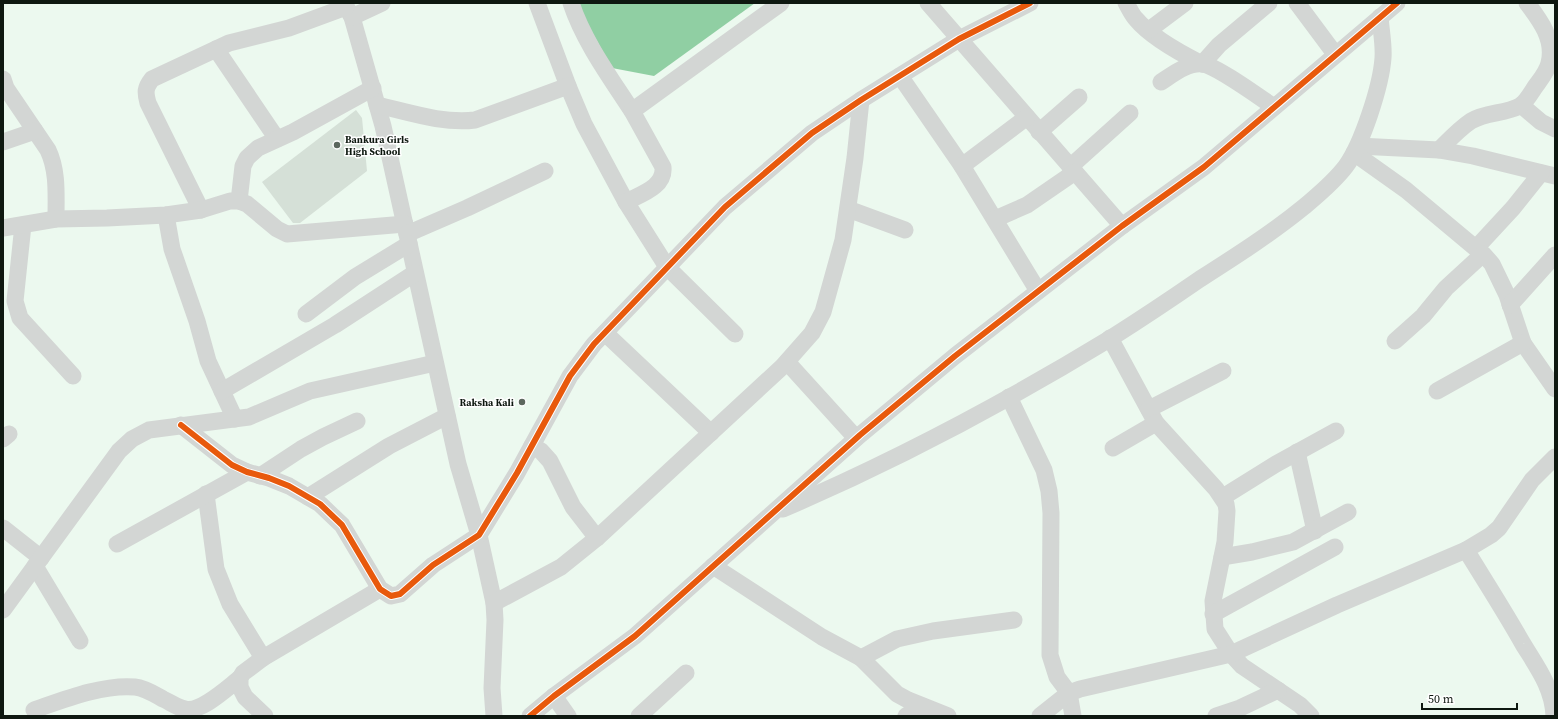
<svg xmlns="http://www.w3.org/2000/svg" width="1558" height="719" viewBox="0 0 1558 719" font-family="'Source Serif 4',serif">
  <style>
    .water { fill: #90cfa3 }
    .building { fill: #d5e0d7 }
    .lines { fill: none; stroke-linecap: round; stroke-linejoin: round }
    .minor { stroke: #d3d6d4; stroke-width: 17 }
    .cycleway-casing { stroke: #fff; stroke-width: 8 }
    .cycleway { stroke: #e8590c; stroke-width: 6 }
    .poi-dot { fill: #5c675e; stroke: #fff; stroke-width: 1.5 }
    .labels { text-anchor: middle; stroke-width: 3; stroke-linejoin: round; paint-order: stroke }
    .poi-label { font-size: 10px; font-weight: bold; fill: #0e1810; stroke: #fff; text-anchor: start }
  </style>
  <rect width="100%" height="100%" fill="#ecf9ef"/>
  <!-- water -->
  <polygon class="water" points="580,3 755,3 654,76 612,68 579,9"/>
  <!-- building -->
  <polygon class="building" points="356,110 362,118 367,171 300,223 293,223 262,182"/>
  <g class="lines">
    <!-- minor -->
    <g class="minor">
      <polyline points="344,3 352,17 383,126 458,464 479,535 494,603 495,620 492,688 494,716"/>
      <polyline points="537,3 568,86 584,124 626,202 667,267 735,334"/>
      <path d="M571,3C584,42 610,77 632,111"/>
      <polyline points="928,3 1122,226"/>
      <path d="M1126,3C1129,8 1132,15 1136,19C1150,36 1182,54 1202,64L1219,45L1269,3"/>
      <polyline points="1297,3 1335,54"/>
      <polyline points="352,17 382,3"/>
      <polyline points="1149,30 1185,3"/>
      <polyline points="216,49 277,139"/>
      <polyline points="900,76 962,166 1038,291"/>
      <path d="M3,79L6,88L48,150C58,171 56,195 56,219"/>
      <path d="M1161,82C1172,75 1188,62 1203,64C1218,67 1259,97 1274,107"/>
      <path d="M377,105C408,112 443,124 475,120L568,86"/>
      <polyline points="1521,105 1541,122 1555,129"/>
      <polyline points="1039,132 1079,97"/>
      <polyline points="3,142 35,131"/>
      <polyline points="1358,146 1439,150 1473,156 1555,176"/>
      <path d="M1439,150C1449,140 1459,129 1471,121C1486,112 1504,114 1520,106C1526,102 1531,93 1535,87C1540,80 1547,72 1549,63C1555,40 1540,20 1527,3"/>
      <polyline points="1354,153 1406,190 1485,256 1492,264 1507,295 1523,343 1555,389"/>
      <polyline points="962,166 1027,117"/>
      <polyline points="1070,167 1130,113"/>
      <polyline points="239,201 243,166 247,158 258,148 293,132 373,88"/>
      <path d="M626,202C641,194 665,187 663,167L632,111L781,3"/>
      <polyline points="848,209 905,230"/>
      <path d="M201,210L148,103C145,92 145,88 152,79L229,43L289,28L346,7"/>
      <polyline points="166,215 172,249 197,321 208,361 235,419"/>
      <polyline points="995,219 1027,205 1075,172"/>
      <polyline points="23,225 15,301 20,318 73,376"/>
      <polyline points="3,228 56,219 107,218 166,215 201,210 230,201 239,201 247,204 277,229 287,234 405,224"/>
      <polyline points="407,234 467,208 545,171"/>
      <polyline points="1476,248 1513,208 1541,173"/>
      <polyline points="1510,305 1555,255"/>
      <polyline points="306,314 355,277 409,244"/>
      <polyline points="605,333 711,433"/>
      <polyline points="1110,338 1156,423 1216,489 1226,504 1227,511 1225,542 1213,601 1215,629 1231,654 1242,666 1300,705 1311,716"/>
      <polyline points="1395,341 1423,316 1446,288 1483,254"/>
      <polyline points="787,362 856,438"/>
      <polyline points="222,391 335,325 415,273"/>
      <polyline points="1437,391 1523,343"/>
      <polyline points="1009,397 1044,470 1049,491 1051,513 1050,655 1057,677 1069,693 1073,716"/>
      <polyline points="1149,409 1223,371"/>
      <polyline points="181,425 232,465 247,472 269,478 289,486 320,504 342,525 380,589 391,596 400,594 433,565 479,535 517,473 570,376 594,344 725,207 812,133 861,100 959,39 1030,3"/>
      <polyline points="3,439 9,434"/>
      <polyline points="532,446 541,451 550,461 573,507 597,538"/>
      <polyline points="1113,448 1156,423"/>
      <polyline points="1297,452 1315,531"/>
      <polyline points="260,476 301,449 323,437 357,421"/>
      <polyline points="206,494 216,569 230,604 263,658"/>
      <polyline points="308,497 389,446 447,416"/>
      <polyline points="1223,497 1276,464 1336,431"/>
      <path d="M783,509C897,460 1006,402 1111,338C1141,319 1171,299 1200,279C1236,256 1272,233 1305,206C1319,194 1334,182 1346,166C1362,144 1381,86 1383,58C1384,45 1381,30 1380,17"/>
      <polyline points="3,528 41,558"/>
      <polyline points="117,544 247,472"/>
      <polyline points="1222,557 1252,552 1293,542 1348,512"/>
      <polyline points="35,566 80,641"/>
      <polyline points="713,566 822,637 861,658 897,694 908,700 948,716"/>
      <polyline points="494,603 561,567 597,538 782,367 812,333 823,312 843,240 855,158 861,100"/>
      <polyline points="3,610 119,451 132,439 149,430 249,417 310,391 435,363"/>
      <polyline points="1213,614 1335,547"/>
      <polyline points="861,658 897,639 933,631 1014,620"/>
      <polyline points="554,696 568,716"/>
      <path d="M34,710C63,700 103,684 135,687C145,688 154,694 163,699C170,702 178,708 185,709C201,713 227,688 240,678"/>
      <polyline points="265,716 245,697 240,687 240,678 243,673 263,658 380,589"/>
      <polyline points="530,716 554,696 635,636 860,435 955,356 1122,226 1204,167 1397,3"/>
      <polyline points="639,716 686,673"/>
      <polyline points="906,716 922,706"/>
      <polyline points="1040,716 1069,693 1080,689 1231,654 1337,605 1466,550"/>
      <polyline points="1216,716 1240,708 1278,690"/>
      <path d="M1554,716C1553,688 1537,667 1523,644C1505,612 1485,581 1466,550L1491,535L1499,528L1532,480L1555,457"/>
    </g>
    <!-- cycleway casing -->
    <g class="cycleway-casing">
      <g id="cycleway">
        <polyline points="181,425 232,465 247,472 269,478 289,486 320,504 342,525 380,589 391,596 400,594 433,565 479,535 517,473 570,376 594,344 725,207 812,133 861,100 959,39 1030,3"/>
        <polyline points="530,716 554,696 635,636 860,435 955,356 1122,226 1204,167 1397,3"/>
      </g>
    </g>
    <!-- cycleway -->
    <use href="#cycleway" class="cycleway"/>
  </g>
  <!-- markers -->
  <g class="poi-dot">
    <circle cx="337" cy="145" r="4"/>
    <circle cx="522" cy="402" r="4"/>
  </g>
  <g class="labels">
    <!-- poi labels -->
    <g class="poi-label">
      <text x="345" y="143">Bankura Girls<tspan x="345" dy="12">High School</tspan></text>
      <text x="514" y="406" text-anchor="end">Raksha Kali</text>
    </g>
  </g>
  <!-- border -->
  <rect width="1558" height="719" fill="none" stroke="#0e1810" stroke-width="8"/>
  <!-- scale -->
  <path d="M1422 703v6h95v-6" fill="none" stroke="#0e1810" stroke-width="2"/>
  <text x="1428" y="703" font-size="12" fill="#0e1810" stroke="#ffffff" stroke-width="3" paint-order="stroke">50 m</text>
</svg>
